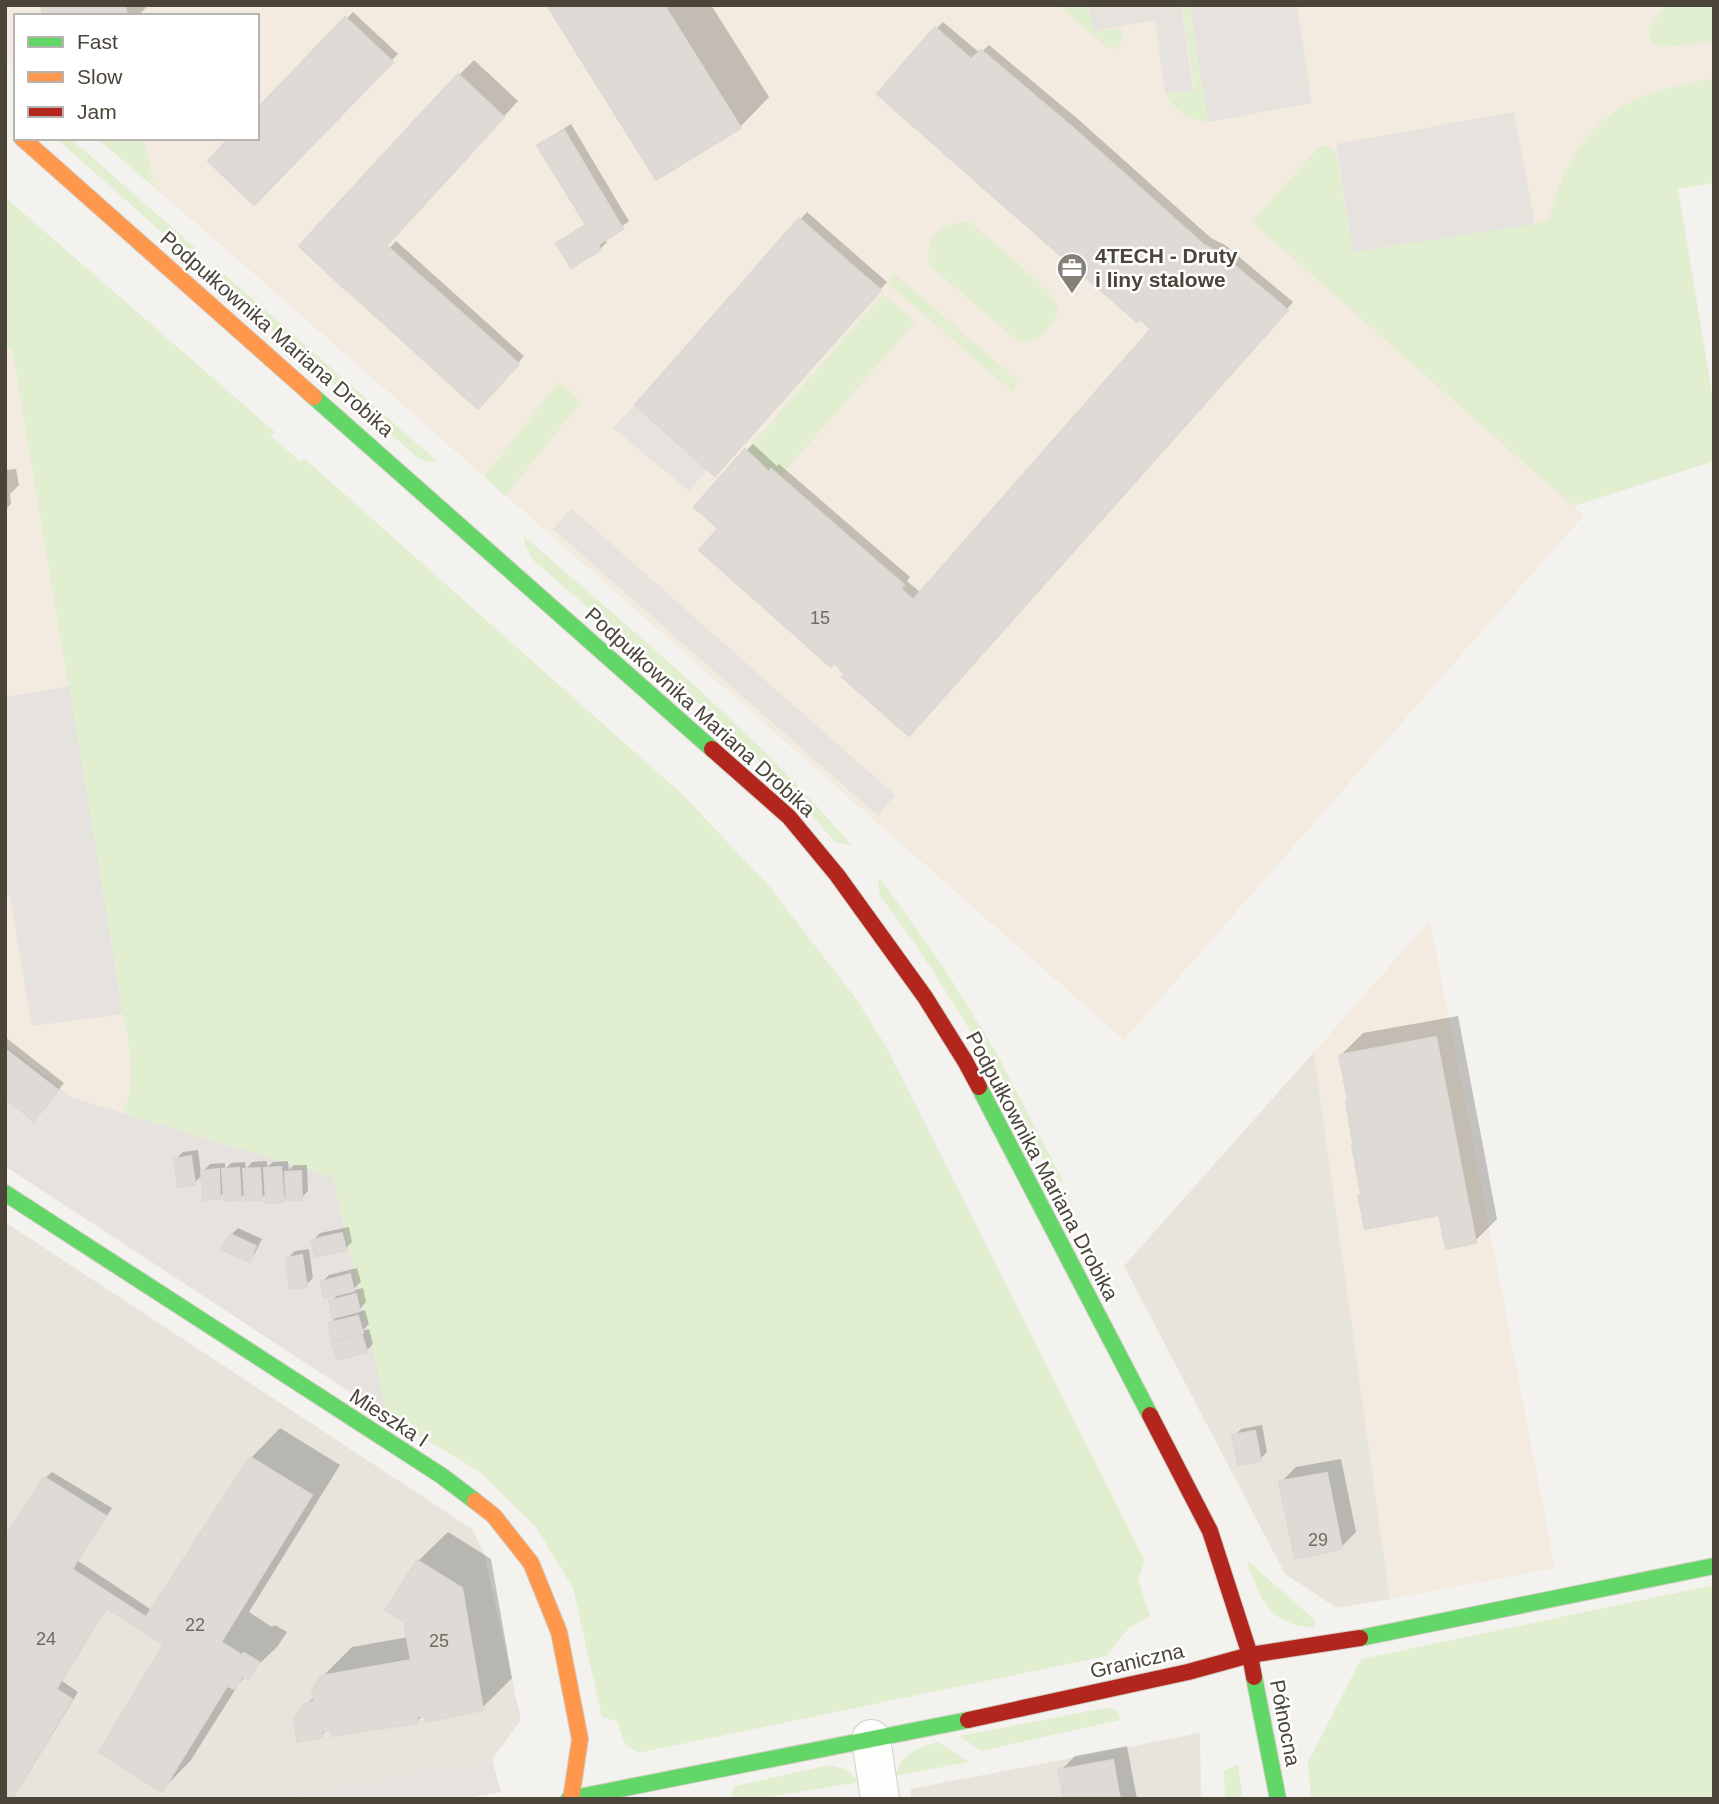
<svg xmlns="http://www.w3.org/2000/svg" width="1719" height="1804" viewBox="0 0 1719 1804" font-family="Helvetica,sans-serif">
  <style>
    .residential { fill: #e7e4dc }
    .commercial { fill: #f3ebdf }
    .industrial { fill: #e6e2de }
    .green { fill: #e1eecf }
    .parking { fill: #e6e3df }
    .shadow { fill: #0003 }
    .building { fill: #dedbd6; stroke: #dcd9d4; stroke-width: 2 }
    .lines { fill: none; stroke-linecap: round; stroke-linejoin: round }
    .street-casing { stroke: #d2d0cb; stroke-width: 40 }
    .fast-casing { stroke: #d3cfc5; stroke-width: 18 }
    .slow-casing { stroke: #d3cfc5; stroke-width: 18 }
    .jam-casing { stroke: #d3cfc5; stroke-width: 18 }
    .street { stroke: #fdfdfc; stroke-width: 38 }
    .fast { stroke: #63d668; stroke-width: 16 }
    .slow { stroke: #ff974d; stroke-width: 16 }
    .jam { stroke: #b3261e; stroke-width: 16 }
    .labels { text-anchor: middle; stroke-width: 5; stroke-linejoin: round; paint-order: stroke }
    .number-label { font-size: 18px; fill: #706a61 }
    .poi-label { font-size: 21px; font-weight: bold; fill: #4b4439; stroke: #fff; text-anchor: start }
    .street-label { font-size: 21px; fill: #4b4439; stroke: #fff }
  </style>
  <rect width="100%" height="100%" fill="#f4f2ee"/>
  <!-- residential -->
  <g class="residential">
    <polygon points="1314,1052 1390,1599 1337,1608 1285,1574 1124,1266"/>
    <polygon points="5,1222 472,1529 484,1553 521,1720 492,1760 295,1793 295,1799 5,1799"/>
    <polygon points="1200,1733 1201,1799 911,1799 911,1789"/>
  </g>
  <!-- commercial -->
  <g class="commercial">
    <polygon points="5,5 1714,5 1714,183 1678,189 1714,406 1714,461 1574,506 1583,516 1124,1040 243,264 97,138 257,138 257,16 16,16 16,68 5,59"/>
    <polygon points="12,348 133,1076 129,1100 123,1113 73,1098 5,1044 5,349"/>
    <polygon points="1430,920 1555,1568 1390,1599 1314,1052"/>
  </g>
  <!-- industrial -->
  <polygon class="industrial" points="5,1044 73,1098 333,1177 388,1417 5,1166"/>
  <!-- green -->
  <g class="green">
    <path d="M1059,5H1088L1093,30L1097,31L1121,29C1125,39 1122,43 1114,49L1107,47Z"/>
    <path d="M1182,5H1190L1208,122C1189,120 1174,110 1165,93L1194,89Z"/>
    <path d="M1665,5H1714V40C1701,42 1660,53 1651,41C1651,40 1648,32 1648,30Z"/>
    <path d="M1714,78V183L1678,189L1714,406V461L1573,506L1252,222L1319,147L1324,145L1335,151L1337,158L1353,252L1549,221C1560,167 1591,115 1646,95C1667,87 1691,83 1714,78Z"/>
    <polygon points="56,138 70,138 201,253 192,259"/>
    <polygon points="97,138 144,138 154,187"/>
    <path d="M5,197L275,432L271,436L300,461L305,459L682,794L770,887L856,999L886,1046L1145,1561L1138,1579L1150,1616L1129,1628L1106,1656L638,1753L624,1743L617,1721L602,1717L573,1588L536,1527L480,1472L388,1417L333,1177L123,1113C138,1081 129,1048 123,1014L12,348L5,349Z"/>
    <path d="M969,221C984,235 1056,292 1058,308C1059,315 1053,322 1049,327C1040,339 1030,343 1016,340L929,265C926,232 940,225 969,221Z"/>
    <polygon points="224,274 438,462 427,462 418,458 222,286 221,278"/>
    <polygon points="894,274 1017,380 1014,393 888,283"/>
    <polygon points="883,294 915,322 780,477 769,472 746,451"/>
    <polygon points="559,382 581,402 505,496 484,477"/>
    <path d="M524,536C637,635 755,731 852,846L835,842L788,789L704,708L533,560L525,545Z"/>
    <path d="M880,878L946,971L997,1054L1065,1185L1051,1173C998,1078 946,982 880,896L878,880Z"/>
    <path d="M1249,1562L1316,1621L1314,1628C1268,1624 1262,1601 1247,1563Z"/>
    <polygon points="1714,1585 1714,1799 1311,1799 1308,1762 1361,1659"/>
    <polygon points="1111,1707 1118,1712 1120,1720 981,1751 960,1736"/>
    <path d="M938,1742L969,1762L895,1776C901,1754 918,1747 938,1742Z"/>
    <polygon points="830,1765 847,1770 859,1782 757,1799 732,1799 731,1792 735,1786"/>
    <polygon points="1238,1765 1243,1799 1225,1799 1224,1770"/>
  </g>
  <!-- parking -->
  <g class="parking">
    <polygon points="1088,5 1181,5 1193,91 1165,93 1155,20 1097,31 1093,30"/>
    <polygon points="1190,5 1297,5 1312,103 1208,122"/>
    <polygon points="1514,112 1535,224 1353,252 1336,144"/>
    <polygon points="635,405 708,469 689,491 613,428"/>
    <polygon points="571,508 895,795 878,816 553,529"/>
    <polygon points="69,686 123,1014 32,1026 10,896 5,896 5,697"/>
    <polygon points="492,1760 501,1792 460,1799 295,1799 294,1793"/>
  </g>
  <!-- shadow -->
  <g class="shadow">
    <polygon points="43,5 148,5 138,16 45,16"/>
    <polygon points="549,5 711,5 769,97 740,127"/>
    <polygon points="353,12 398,54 254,202 257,112"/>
    <polygon points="943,22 980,53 989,45 1079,120 1211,238 1225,245 1293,302 916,727 848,674 746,451 753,444 777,466 779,464 910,577 907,581 921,593 1153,328 936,29"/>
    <polygon points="474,60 518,101 456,169 459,75"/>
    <polygon points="571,124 629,221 605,239 607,242 600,249 558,243 587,223 540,146 547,139"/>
    <polygon points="807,212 887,282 722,467 637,404"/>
    <polygon points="396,241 524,356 485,400 350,291"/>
    <polygon points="16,469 19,485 10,494 11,504 5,510 5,470"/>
    <polygon points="1458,1016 1497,1219 1475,1241 1441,1213 1360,1196 1362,1193 1349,1100 1340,1056 1363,1033"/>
    <polygon points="5,1037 64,1083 41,1112 5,1095"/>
    <polygon points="198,1150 201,1173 210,1164 225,1163 225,1169 231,1163 245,1162 246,1169 252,1162 267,1161 267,1167 273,1162 288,1161 289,1170 294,1165 307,1165 308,1191 301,1198 287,1196 283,1200 267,1193 261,1199 246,1193 241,1198 225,1191 220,1197 203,1175 194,1183 176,1159 183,1152"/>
    <polygon points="349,1227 352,1242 345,1249 313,1240 320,1233"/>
    <polygon points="238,1228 262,1239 255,1253 248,1260 225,1249 231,1235"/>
    <polygon points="309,1249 313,1278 306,1285 288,1258 295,1251"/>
    <polygon points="357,1268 361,1282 351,1291 363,1288 366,1302 357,1312 365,1310 369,1324 362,1331 369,1329 373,1344 366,1351 334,1343 342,1336 330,1324 338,1315 331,1302 340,1292 322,1282 329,1275"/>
    <polygon points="1262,1425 1267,1452 1260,1459 1234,1436 1241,1429"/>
    <polygon points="280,1428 340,1465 249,1612 272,1627 275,1625 287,1632 277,1647 240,1682 191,1760 162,1790 166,1644 107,1607 62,1681 78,1692 14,1797 5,1799 45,1478 52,1472 112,1508 78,1561 153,1611 251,1458"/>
    <polygon points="1341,1459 1356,1532 1341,1547 1281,1482 1296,1467"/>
    <polygon points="448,1532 491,1559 512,1678 482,1708 425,1713 417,1721 328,1729 321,1736 306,1705 315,1696 322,1677 352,1647 409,1637 418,1561"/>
    <polygon points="1127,1746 1137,1799 1065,1799 1060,1771 1075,1756"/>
  </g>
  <!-- building -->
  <g class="building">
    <polygon points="41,5 125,5 127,16 43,16"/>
    <polygon points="547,5 664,5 741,128 656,180"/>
    <polygon points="345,17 393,62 254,205 208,161 229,138 257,138 257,109"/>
    <polygon points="935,27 971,59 981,50 1071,126 1003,205 877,94"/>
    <polygon points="458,74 504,117 441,186 394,143"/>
    <polygon points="1071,126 1204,245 1218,252 1288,310 909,736 842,677 845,674 834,663 831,667 699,550 771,469 904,585 901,589 913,600 1151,329 1140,319 1137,322 1003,205"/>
    <polygon points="564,130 623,229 598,245 601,250 571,268 556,243 586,225 537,145"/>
    <polygon points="394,143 441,186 346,290 299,246"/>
    <polygon points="799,218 853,266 689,453 635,405"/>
    <polygon points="388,247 519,364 478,409 348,291"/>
    <polygon points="853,266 881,290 715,476 689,453"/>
    <polygon points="745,449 769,472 719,529 694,507"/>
    <polygon points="1436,1037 1476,1243 1446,1249 1439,1215 1365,1229 1358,1195 1361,1195 1352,1145 1353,1144 1346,1101 1348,1101 1339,1055"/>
    <polygon points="5,1049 58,1090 34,1121 5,1098"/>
    <polygon points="191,1156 195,1185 178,1187 174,1159"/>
    <polygon points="281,1167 284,1202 266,1203 264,1168"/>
    <polygon points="239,1168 241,1200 224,1201 222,1169"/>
    <polygon points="260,1168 262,1200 245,1201 243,1169"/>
    <polygon points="219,1169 220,1199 203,1200 201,1171"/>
    <polygon points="301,1171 302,1200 286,1200 285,1172"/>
    <polygon points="342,1233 346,1250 315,1257 311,1240"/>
    <polygon points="230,1234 256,1246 249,1262 222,1249"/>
    <polygon points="302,1255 307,1287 290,1289 286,1258"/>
    <polygon points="350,1274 354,1291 324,1298 320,1282"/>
    <polygon points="356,1294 360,1311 333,1318 329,1301"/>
    <polygon points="358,1316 363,1333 332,1341 328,1323"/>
    <polygon points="362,1335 367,1352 337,1360 332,1343"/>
    <polygon points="1255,1431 1261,1461 1238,1465 1232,1435"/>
    <polygon points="250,1457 312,1495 221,1642 242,1655 244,1653 259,1662 248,1679 242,1677 235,1689 227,1686 162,1792 99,1752 170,1633 146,1617"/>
    <polygon points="1327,1473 1342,1549 1295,1559 1279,1481"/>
    <polygon points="44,1477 106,1516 72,1569 170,1633 165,1645 106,1608 56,1689 72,1699 12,1799 5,1799 5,1538"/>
    <polygon points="417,1560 462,1588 483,1710 426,1722 424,1715 416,1717 418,1723 332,1736 331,1730 321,1732 322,1737 297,1742 294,1719 304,1704 314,1702 312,1691 321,1676 411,1660 404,1622 385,1610"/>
    <polygon points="1113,1760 1120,1799 1064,1799 1058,1770"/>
  </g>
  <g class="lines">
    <!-- street casing -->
    <g class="street-casing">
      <polyline id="street" points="871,1739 880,1799"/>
    </g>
    <!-- fast casing -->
    <g class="fast-casing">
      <g id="fast">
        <polyline points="314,397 712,749"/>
        <polyline points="979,1087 1150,1415"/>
        <polyline points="5,1193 442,1476 475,1501"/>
        <polyline points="1360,1638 1714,1566"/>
        <polyline points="1254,1677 1278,1799"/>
        <polyline points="569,1799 968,1720"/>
      </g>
    </g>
    <!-- slow casing -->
    <g class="slow-casing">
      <g id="slow">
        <polyline points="22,138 314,397"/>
        <polyline points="475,1501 494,1516 531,1563 559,1632 580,1739 571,1799"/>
      </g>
    </g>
    <!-- jam casing -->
    <g class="jam-casing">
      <g id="jam">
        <polyline points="712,749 789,817 837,875 925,997 965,1061 979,1087"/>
        <polyline points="1150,1415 1210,1531 1250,1655 1254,1677"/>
        <polyline points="968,1720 1188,1672 1250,1655 1360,1638"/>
      </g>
    </g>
    <!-- street -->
    <use href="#street" class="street"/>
    <!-- fast -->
    <use href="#fast" class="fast"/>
    <!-- slow -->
    <use href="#slow" class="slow"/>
    <!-- jam -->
    <use href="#jam" class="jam"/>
  </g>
  <!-- icons -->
  <defs>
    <g id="office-pin" transform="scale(1.575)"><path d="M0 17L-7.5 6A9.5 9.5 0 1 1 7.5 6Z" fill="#868178" stroke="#fff"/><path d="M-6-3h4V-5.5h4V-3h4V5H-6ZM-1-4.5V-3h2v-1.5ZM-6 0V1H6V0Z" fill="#fff"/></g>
  </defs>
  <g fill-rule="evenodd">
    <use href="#office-pin" x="1072" y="268"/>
  </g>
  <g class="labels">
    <!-- number labels -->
    <g class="number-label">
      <text x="820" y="624">15</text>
      <text x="1318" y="1546">29</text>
      <text x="195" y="1631">22</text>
      <text x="46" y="1645">24</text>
      <text x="439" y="1647">25</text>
    </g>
    <!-- poi labels -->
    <g class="poi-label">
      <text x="1095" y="263">4TECH - Druty<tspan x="1095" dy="24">i liny stalowe</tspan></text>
    </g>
    <!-- street labels -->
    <g class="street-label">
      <text transform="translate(277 334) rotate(41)" y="7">Podpułkownika Mariana Drobika</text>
      <text transform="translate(700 712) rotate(42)" y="7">Podpułkownika Mariana Drobika</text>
      <text transform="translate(1042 1166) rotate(62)" y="7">Podpułkownika Mariana Drobika</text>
      <text transform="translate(389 1418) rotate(33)" y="7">Mieszka I</text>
      <text transform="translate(1137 1661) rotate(-13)" y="7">Graniczna</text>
      <text transform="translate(1285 1723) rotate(79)" y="7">Północna</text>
    </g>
  </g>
  <!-- border -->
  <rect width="1719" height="1804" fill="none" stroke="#4b4439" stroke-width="14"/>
  <!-- legend -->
  <rect x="14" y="14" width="245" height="126" fill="#ffffff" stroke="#b7b4b0" stroke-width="2"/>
  <rect x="28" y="37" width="35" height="10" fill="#63d668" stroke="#b7b4b0" stroke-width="2"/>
  <text x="77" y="49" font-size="21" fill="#4b4439">Fast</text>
  <rect x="28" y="72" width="35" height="10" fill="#ff974d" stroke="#b7b4b0" stroke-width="2"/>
  <text x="77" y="84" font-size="21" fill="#4b4439">Slow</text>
  <rect x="28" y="107" width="35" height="10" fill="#b3261e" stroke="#b7b4b0" stroke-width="2"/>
  <text x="77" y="119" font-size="21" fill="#4b4439">Jam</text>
</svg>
